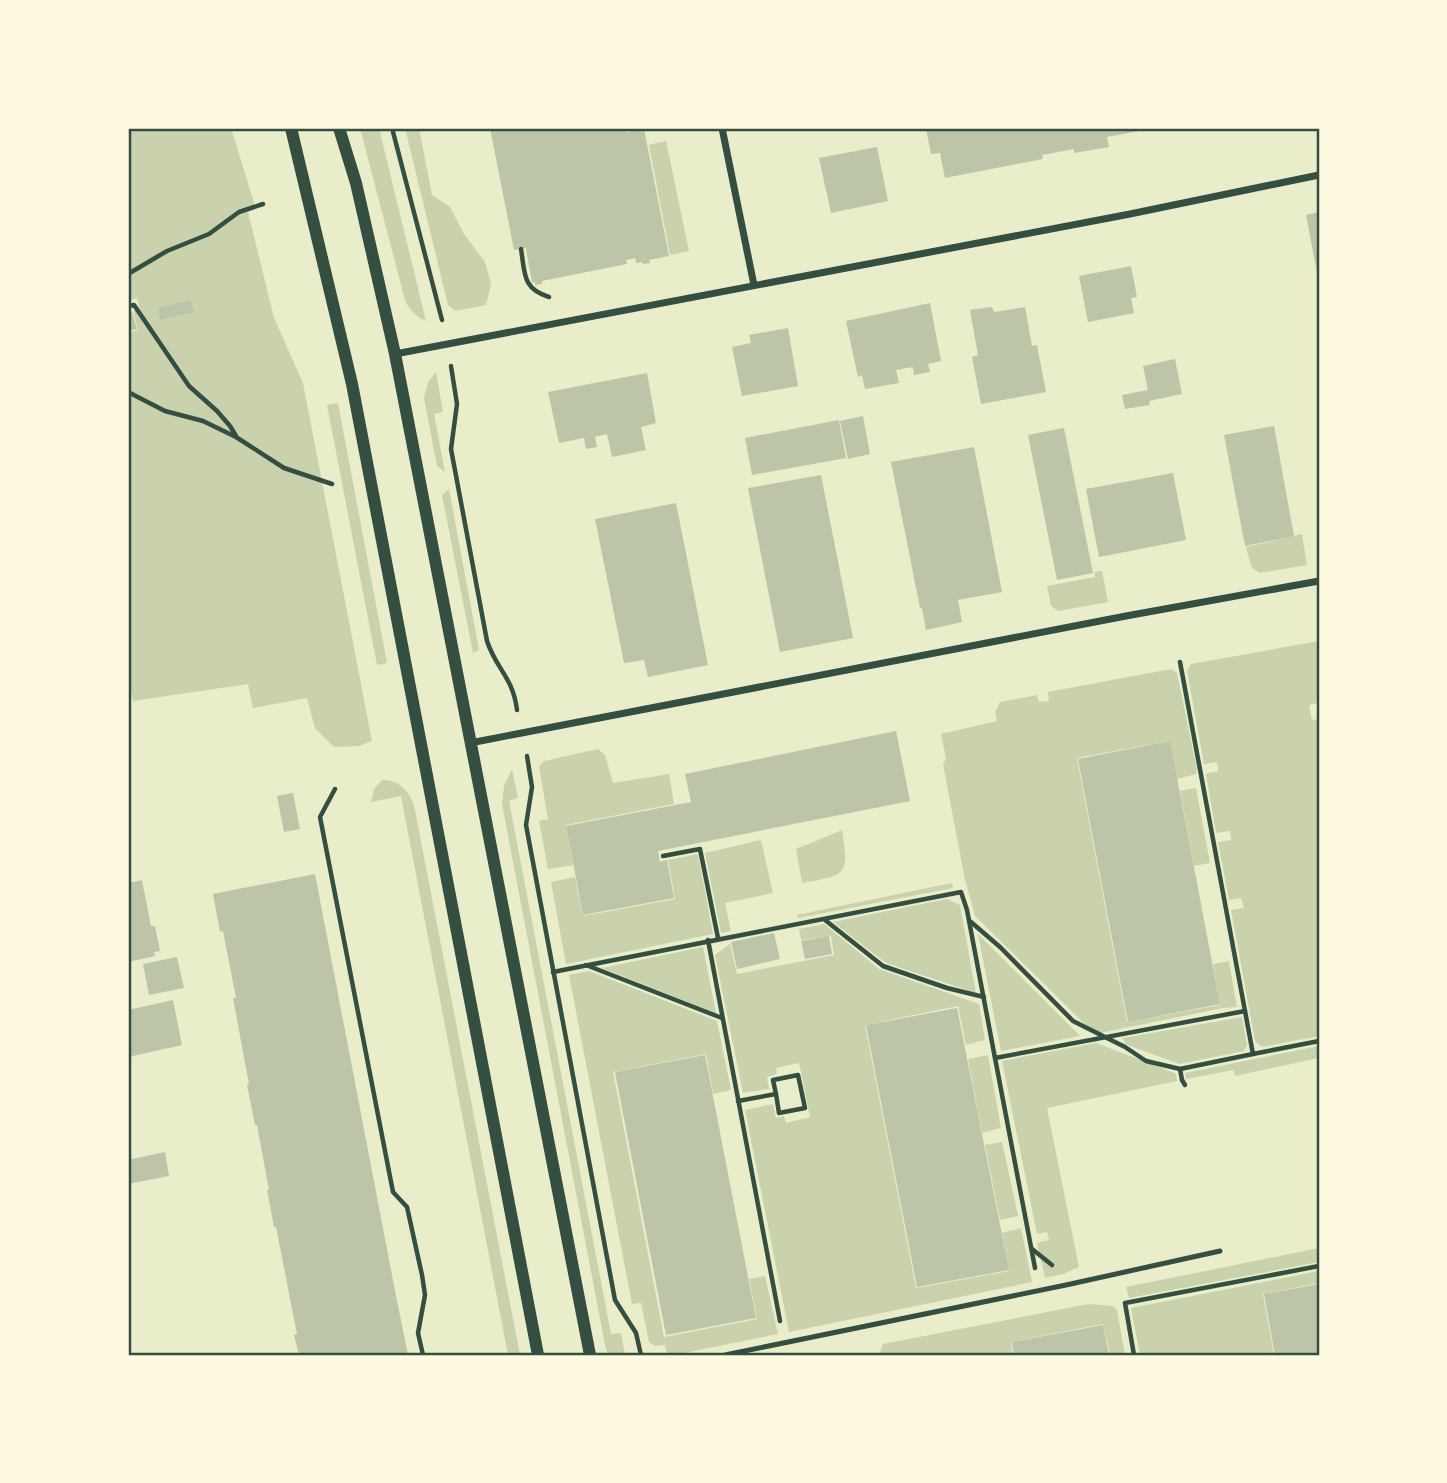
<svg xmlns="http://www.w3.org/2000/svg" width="1447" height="1483" viewBox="0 0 1447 1483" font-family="'Space Grotesk',sans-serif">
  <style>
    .green { fill: #cad2ad }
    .building { fill: #bcc5a7 }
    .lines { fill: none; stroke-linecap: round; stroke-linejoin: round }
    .path { stroke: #344e41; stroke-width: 4.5 }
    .service { stroke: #344e41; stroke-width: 5 }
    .minor { stroke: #344e41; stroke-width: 7 }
    .tertiary { stroke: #344e41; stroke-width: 12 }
    .neatline { fill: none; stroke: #344e41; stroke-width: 2.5 }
  </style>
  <rect width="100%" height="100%" fill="#e9edc9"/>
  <!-- green -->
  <g class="green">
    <polygon points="128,128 231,128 256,209 248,212 274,318 303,383 372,741 359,746 334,747 315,728 307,698 253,708 248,684 133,701 128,675 128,333 138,330 133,311 140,310 137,298 128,301"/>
    <path d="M360,128H379L426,321C416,317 410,310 405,300Z"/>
    <polygon points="405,128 419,128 432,195 450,207 464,234 485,262 491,284 486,305 455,311 448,305"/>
    <polygon points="666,141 689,251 670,255 649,145"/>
    <polygon points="436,372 443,412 434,414 445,472 437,466 424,398 428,382"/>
    <polygon points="338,403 387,663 377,665 327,405"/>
    <polygon points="449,489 479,650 473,653 442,495"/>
    <polygon points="1302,534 1307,565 1260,573 1252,568 1246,547"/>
    <polygon points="1102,571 1108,602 1058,611 1051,606 1047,586 1095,577 1095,572"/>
    <polygon points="1319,641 1319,703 1309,705 1312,720 1319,719 1319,1036 1262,1047 1255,1041 1231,910 1244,908 1241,898 1229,900 1218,842 1231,840 1230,831 1216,833 1206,774 1218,771 1217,762 1204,764 1187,671 1191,664"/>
    <polygon points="1171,669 1177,673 1197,769 1196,774 1177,779 1169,741 1077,758 1127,1022 1220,1005 1213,964 1229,961 1237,1007 1223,1008 1095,1034 975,916 965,880 943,764 946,759 941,734 997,721 995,712 1000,702 1037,695 1039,702 1049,701 1048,692"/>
    <polygon points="598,749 605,755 613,783 669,774 674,804 566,825 573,865 548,869 539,821 548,819 539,767 544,761"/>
    <polygon points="512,769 518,798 509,801 611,1334 621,1333 625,1355 608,1355 605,1345 502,804 504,786"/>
    <path d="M382,780C399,780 408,790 414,805L520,1355H508L401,796L371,802L374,789Z"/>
    <polygon points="1196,788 1210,863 1194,866 1180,791"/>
    <path d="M842,830C849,875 848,875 802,883L796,849Z"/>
    <polygon points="761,840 773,893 725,903 731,931 721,933 705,853"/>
    <polygon points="698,854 713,934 566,964 551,882 575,877 583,916 675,899 668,860"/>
    <polygon points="952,883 953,888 798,918 797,915"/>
    <polygon points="947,899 960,905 976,993 886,963 833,922"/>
    <polygon points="824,924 879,969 979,1004 985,1040 966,1045 958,1006 865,1025 916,1288 1009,1271 1002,1233 1021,1228 1032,1282 789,1332 745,1110 773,1104 776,1118 784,1116 786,1123 810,1117 799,1063 776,1068 777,1074 767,1077 769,1089 743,1093 715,955 730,944 737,974 834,955 831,936 801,940 799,929"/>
    <polygon points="978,934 1080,1036 1001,1051"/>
    <polygon points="703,947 716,1013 602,968"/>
    <polygon points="589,971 717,1021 731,1090 713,1094 706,1054 613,1072 664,1337 757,1319 749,1279 765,1276 778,1334 675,1355 667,1355 665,1345 655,1346 649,1342 641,1303 632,1304 569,975"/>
    <polygon points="1242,1017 1247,1045 1244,1051 1179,1064 1125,1044 1123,1038"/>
    <polygon points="1096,1043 1172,1072 1176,1074 1177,1081 1047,1108 1079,1267 1063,1274 1045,1278 1037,1243 1049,1240 1047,1232 1037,1234 1002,1061"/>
    <polygon points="1319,1046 1319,1058 1235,1076 1233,1070 1186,1079 1185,1073"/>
    <polygon points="988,1055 1001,1128 982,1133 968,1059"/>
    <polygon points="1002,1142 1018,1216 1000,1220 985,1145"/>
    <polygon points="1319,1248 1319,1262 1129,1298 1126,1287"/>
    <polygon points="1319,1271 1319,1283 1263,1294 1274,1355 1140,1355 1131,1308"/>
    <polygon points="1088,1304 1113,1306 1117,1310 1125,1355 1110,1355 1103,1324 1011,1342 1013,1355 879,1355 883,1344"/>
  </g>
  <!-- building -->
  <g class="building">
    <polygon points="490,128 625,128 626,132 644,129 669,256 649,260 650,263 643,264 642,262 636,263 635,258 626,260 627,264 542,281 542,284 535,285 535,282 532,283 526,248 514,250"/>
    <polygon points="926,128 1150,128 1150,129 1107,137 1109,147 1074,153 1074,149 1042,155 1043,159 945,178 940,153 931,154"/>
    <polygon points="877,147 888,201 831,213 819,158"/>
    <polygon points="1319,212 1319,277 1318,278 1306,215"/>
    <polygon points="1131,266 1137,297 1131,298 1134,313 1088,322 1079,276"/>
    <polygon points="191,300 194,312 160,320 158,308"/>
    <polygon points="930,303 941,361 928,364 930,372 914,375 913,367 896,370 899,383 865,389 862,375 858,377 846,321"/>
    <polygon points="992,307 994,312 1025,307 1032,346 1037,345 1046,392 981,404 972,357 978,355 970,310"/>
    <polygon points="132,312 137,329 128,331 128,313"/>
    <polygon points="788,328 798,386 742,396 732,347 751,343 749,335"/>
    <polygon points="1175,359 1182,394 1149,401 1150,405 1125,409 1122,395 1148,390 1143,366"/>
    <polygon points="647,373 656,423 641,427 646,450 612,457 607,434 595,437 597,447 586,449 584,438 559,443 548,392"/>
    <polygon points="863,416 870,454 848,459 840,421"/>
    <polygon points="839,420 846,458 752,475 745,438"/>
    <polygon points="1274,426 1294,536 1245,546 1224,435"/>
    <polygon points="1064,428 1093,573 1057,580 1028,435"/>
    <polygon points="974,447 1002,592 958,600 962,622 926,630 922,608 920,608 891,462"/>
    <polygon points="1173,473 1186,540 1099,557 1086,489"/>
    <polygon points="821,475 853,638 780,652 748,488"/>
    <polygon points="676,503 708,665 648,677 644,660 624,663 595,519"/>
    <polygon points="896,731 910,801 658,851 660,862 667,860 674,898 583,915 566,826 691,802 685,774"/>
    <polygon points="1170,741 1220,1004 1128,1022 1078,759"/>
    <polygon points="293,793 300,829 284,832 277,796"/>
    <polygon points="315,874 396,1296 408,1355 299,1355 294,1335 297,1334 276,1227 274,1227 267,1190 269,1190 257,1125 255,1125 247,1085 249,1084 233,998 236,998 223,931 220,932 213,894"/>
    <polygon points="142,880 151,926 155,926 160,951 154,952 155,956 128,962 128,883"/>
    <polygon points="774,933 780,959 737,969 731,942"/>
    <polygon points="829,936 832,954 805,959 801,941"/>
    <polygon points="177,957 184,988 149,995 143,964"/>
    <polygon points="173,1000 182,1045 128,1057 128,1010"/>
    <polygon points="957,1008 1009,1270 917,1287 866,1025"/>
    <polygon points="705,1055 756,1318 666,1335 615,1072"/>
    <polygon points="165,1152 169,1176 128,1184 128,1160"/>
    <polygon points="1319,1284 1319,1355 1275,1355 1264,1294"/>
    <polygon points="1103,1325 1109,1355 1014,1355 1012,1342"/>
  </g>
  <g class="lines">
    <!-- path -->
    <g class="path">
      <polyline points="392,128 442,320"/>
      <path d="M521,249C525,273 522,289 549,297"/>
      <polyline points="128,274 167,251 209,234 239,212 263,204"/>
      <polyline points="128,306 134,305 189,386 217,411 230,426 236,436"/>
      <path d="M451,366L457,404L451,449L487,641C496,669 513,677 517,710"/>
      <polyline points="128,392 165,411 203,421 236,437 284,468 332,484"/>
      <polyline points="1180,662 1253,1054 1319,1041"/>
      <polyline points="527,756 532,787 526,825 615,1300 636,1333 641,1355"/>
      <polyline points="335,789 320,817 393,1192 407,1207 422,1275 425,1295 418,1333 423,1355"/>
      <polyline points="663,856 700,849 718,938"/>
      <polyline points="825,920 883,966 947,988 984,997"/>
      <polyline points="971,922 1000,947 1073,1021 1125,1047 1146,1061 1180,1069 1253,1054"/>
      <polyline points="708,940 780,1321"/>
      <polyline points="586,965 722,1018"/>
      <polyline points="553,972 961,892 967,910 995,1058"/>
      <polyline points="1180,1069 1182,1080 1185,1085"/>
      <polyline points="738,1101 776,1094 779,1113 805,1108 798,1075 773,1080 776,1094"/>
      <polyline points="1032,1249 1052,1265"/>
      <polyline points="1035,1268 995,1058 1245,1011"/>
      <polyline points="1134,1355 1125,1303 1319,1266"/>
    </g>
    <!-- service -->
    <polyline class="service" points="725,1355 1066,1285 1220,1251"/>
    <!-- minor -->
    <g class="minor">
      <polyline points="722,128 754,285"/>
      <polyline points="395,354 1130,214 1319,175"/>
      <polyline points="470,743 1126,616 1319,581"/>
    </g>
    <!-- tertiary -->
    <g class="tertiary">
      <polyline points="291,128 352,384 538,1355"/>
      <polyline points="339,128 356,183 395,354 590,1355"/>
    </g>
  </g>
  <!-- border -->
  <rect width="1447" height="1483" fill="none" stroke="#fefae0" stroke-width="259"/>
  <rect x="130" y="130" width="1188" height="1224" class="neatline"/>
</svg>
